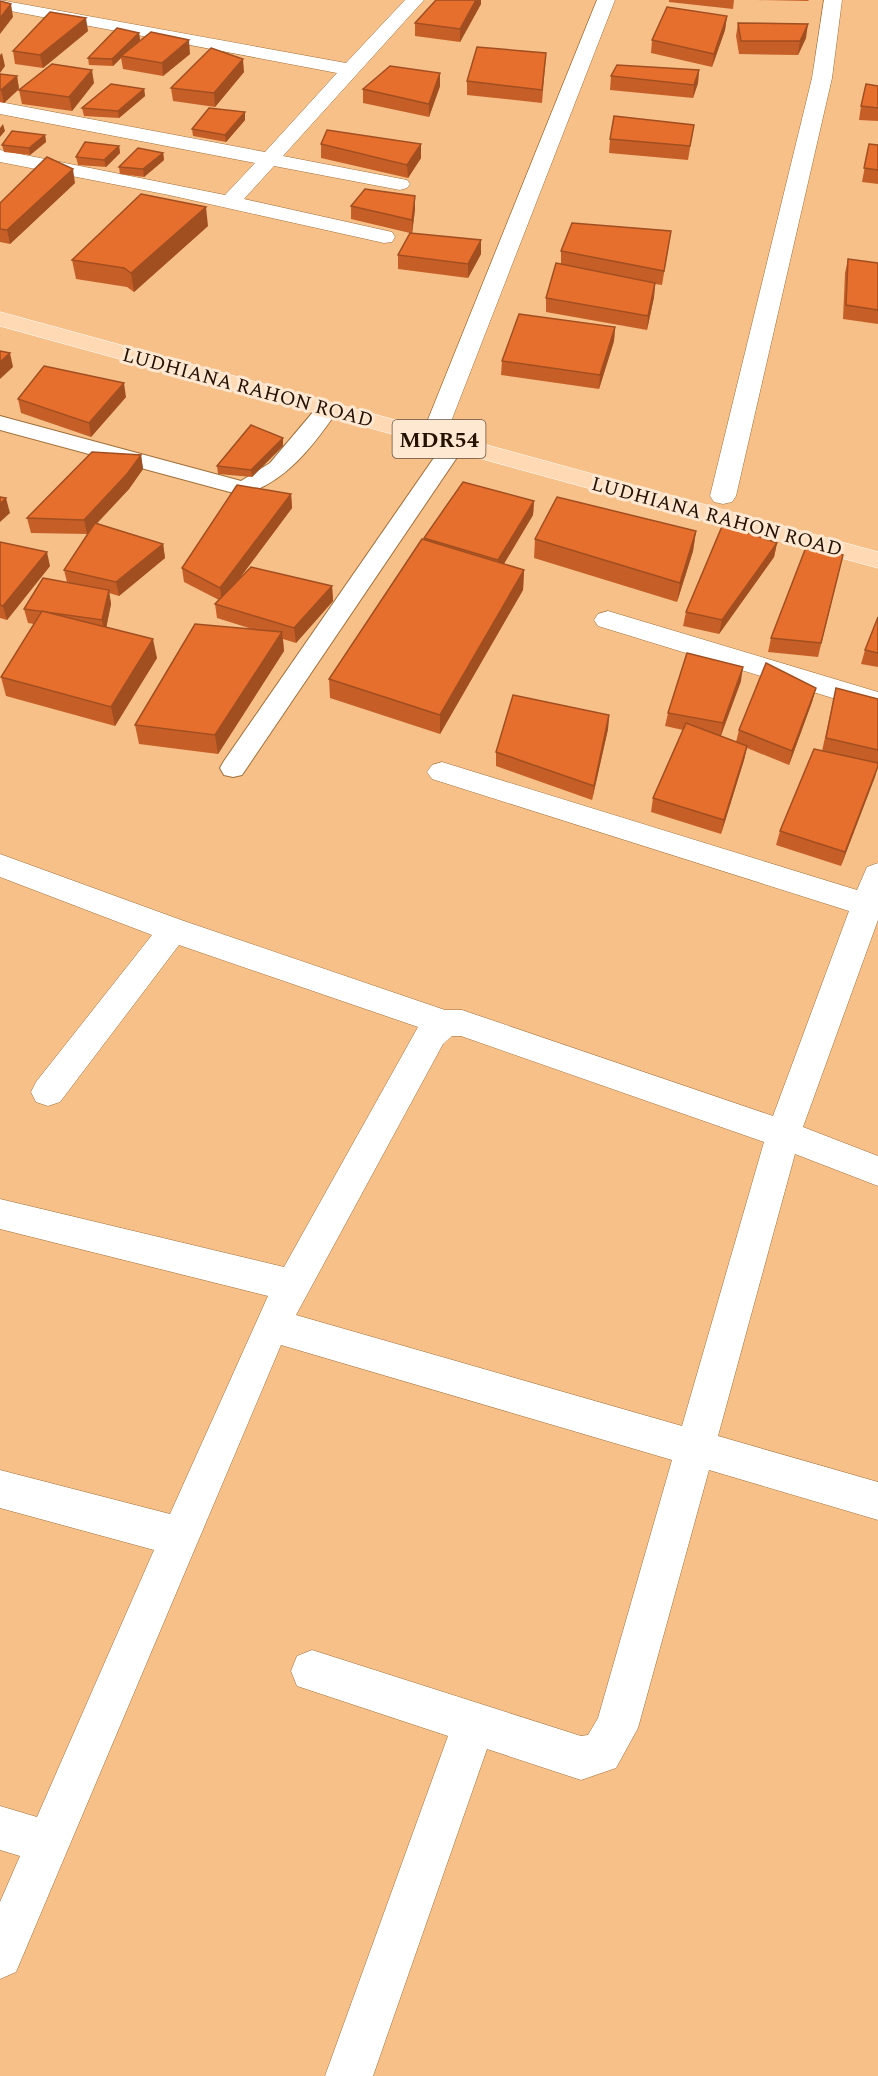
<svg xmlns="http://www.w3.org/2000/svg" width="878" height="2076" viewBox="0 0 878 2076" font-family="Spectral,serif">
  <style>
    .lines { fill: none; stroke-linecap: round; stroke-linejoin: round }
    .lane-casing { stroke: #a16e38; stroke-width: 2 }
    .street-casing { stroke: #a16e38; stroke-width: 1 }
    .primary-casing { stroke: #fff; stroke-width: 1 }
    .lane { fill: #fff; fill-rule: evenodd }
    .street { fill: #fff; fill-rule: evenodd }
    .primary { fill: #fed9b3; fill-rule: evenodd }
    .wall { fill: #c65f27 }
    .shaded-wall { fill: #a14e20 }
    .building { fill: #e66f2d; stroke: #a14e20; stroke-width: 1.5 }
    .labels { text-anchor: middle; stroke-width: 6; stroke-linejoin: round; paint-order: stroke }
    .far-street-label { font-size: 20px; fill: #251100; stroke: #ffe8d2 }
    .shield { fill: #ffe8d2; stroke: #66523f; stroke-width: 1.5 }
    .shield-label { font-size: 22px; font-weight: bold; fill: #251100 }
  </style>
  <rect width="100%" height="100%" fill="#f7c088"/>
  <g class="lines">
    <!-- lane casing -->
    <g class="lane-casing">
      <g id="lane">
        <path d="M327,403L335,405L338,410C313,446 285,484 241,495L0,430V416L241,481L270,463L319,405Z"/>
        <polygon points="455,437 463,439 466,444 242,775 233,777 224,775 220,768 224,761 447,439"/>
      </g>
    </g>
    <!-- street casing -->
    <g class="street-casing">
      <g id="street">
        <polygon points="0,0 346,63 405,0 424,0 283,156 407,180 410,184 407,188 400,190 274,166 244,199 392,232 395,237 392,242 384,243 169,195 0,162 0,150 225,195 255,163 0,114 0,102 265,152 337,73 0,9"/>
        <polygon points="597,0 615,0 445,437 442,442 433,444 424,442 421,437"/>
        <polygon points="824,0 842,0 832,78 736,496 732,502 723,504 714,502 710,496 812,78"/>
        <polygon points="608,611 878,692 878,712 598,626 594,620 598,614"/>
        <path d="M442,762L857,890L867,867L878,863V920L803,1127L878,1156V1186L795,1154L718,1436L878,1482V1520L709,1470L638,1728L616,1768L581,1780L487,1749L373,2076H325L448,1736L297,1686L291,1671L297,1656L312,1650L581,1736L588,1735L598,1718L672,1460L281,1345L16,1972L0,1979V1902L20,1856L0,1850V1806L37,1817L154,1550L0,1508V1470L170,1514L268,1296L0,1229V1199L284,1267L418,1027L179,945L60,1102L48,1106L36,1102L31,1092L36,1082L152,935L0,877V854L184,921L445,1010H462L773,1116L849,911L432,779L427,772L432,765ZM452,1036H461L764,1142L682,1426L296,1315L443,1044Z"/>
      </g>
    </g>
    <!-- primary casing -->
    <g class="primary-casing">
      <polygon id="primary" points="0,312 878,552 878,568 0,326"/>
    </g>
    <!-- lane -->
    <use href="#lane" class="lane"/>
    <!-- street -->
    <use href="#street" class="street"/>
    <!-- primary -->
    <use href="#primary" class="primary"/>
  </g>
  <!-- wall -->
  <g class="wall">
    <polygon points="436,0 481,0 481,4 460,42 415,36 415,23"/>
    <polygon points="669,0 734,0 733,9 669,2"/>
    <polygon points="757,0 809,0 808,1"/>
    <polygon points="727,16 725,30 712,67 651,53 652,40"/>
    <polygon points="738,23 806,38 798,55 739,54 736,36"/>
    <polygon points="88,31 43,68 15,64 13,51"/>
    <polygon points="139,33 140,40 136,44 190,54 163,76 123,69 121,58 113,66 89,65 88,58"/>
    <polygon points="546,53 542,103 467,95 467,81"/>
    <polygon points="699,70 698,83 693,98 610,90 611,76"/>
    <polygon points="244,72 215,107 173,101 171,88"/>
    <polygon points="440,73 440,86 429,117 363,103 363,89"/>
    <polygon points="0,74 17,76 19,89 4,103 0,102"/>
    <polygon points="94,83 72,111 22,104 19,90"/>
    <polygon points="878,86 878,121 859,120 861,106"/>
    <polygon points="144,89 145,96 119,118 84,116 82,108"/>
    <polygon points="245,120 226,142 193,136 192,129"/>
    <polygon points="694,125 688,160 609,153 610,139"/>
    <polygon points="45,135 46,142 30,155 4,152 2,145"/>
    <polygon points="321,144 421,144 421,158 408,178 321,158"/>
    <polygon points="869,144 878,145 878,184 862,182"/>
    <polygon points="119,146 120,153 106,167 78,165 76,157"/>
    <polygon points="163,153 164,160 144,177 120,174 119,167"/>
    <polygon points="75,183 10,244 0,242 0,203"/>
    <polygon points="351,206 415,209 412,233 481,254 468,278 398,269 398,255 410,233 351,219"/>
    <polygon points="208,226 134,292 127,287 76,279 72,260"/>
    <polygon points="669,244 662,285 655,284 654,297 647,330 546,312 546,298 561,264 561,251"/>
    <polygon points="848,259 878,263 878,324 843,319 845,273"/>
    <polygon points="615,327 614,341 599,389 501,375 502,361"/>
    <polygon points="126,397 91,437 21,413 18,399"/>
    <polygon points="283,446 252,477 218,474 217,466"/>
    <polygon points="141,455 143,469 129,489 96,524 163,544 165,558 119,596 109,593 111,604 106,627 157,658 115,726 6,696 1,677 34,624 28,623 24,609 67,582 64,570 92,529 87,534 31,533 27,518"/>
    <polygon points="291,494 292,508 239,579 332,586 333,601 296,643 283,639 284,651 218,754 139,744 135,725 252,629 217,618 215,604 219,600 184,582 182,568"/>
    <polygon points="534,501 533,515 504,564 524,570 523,590 440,734 330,698 329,679 424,540 424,538"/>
    <polygon points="696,531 693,551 677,602 534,558 535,539"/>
    <polygon points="0,542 50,566 7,620 0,618"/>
    <polygon points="777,543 774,557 719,634 683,626 686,612"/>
    <polygon points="843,555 818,657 768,652 771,638"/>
    <polygon points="878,617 878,667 861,664 865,650"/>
    <polygon points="741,681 721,736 736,742 739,730 816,688 812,702 789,765 747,748 744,760 721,834 651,812 653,798 683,730 665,726 668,713"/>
    <polygon points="836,688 878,699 878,769 877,768 841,866 776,845 780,831 822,751"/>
    <polygon points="609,715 608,729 592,800 496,766 496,752"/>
  </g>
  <!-- shaded-wall -->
  <g class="shaded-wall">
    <polygon points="476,0 481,0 481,4 460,42 460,29"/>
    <polygon points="11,4 13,17 0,34 0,18"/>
    <polygon points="727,16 725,30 712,67 714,54"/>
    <polygon points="86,18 88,31 43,68 40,55"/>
    <polygon points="808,24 806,38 798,55 800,41"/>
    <polygon points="139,33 140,40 123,56 121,56 121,58 113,66 112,59"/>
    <polygon points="189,40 190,54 163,76 162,63"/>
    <polygon points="2,53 5,66 0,73 0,55"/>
    <polygon points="243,59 244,72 215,107 214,93"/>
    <polygon points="92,70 94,83 72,111 69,97"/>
    <polygon points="699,70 698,83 693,98 694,85"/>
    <polygon points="440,73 440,86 429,117 429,104"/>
    <polygon points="17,76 19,89 4,103 1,90"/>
    <polygon points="144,89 145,96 119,118 118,111"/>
    <polygon points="245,112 245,120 226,142 225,135"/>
    <polygon points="3,124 5,131 0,137 0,128"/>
    <polygon points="45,135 46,142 30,155 29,148"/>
    <polygon points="421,144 421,158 408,178 407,165"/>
    <polygon points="119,146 120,153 106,167 104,160"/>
    <polygon points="163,153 164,160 144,177 143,169"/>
    <polygon points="73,169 75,183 10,244 7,230"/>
    <polygon points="415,196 415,209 412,234 412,220"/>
    <polygon points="206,207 208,226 134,292 131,273"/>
    <polygon points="481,240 481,254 468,278 468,264"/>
    <polygon points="655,283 654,297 647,330 648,316"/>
    <polygon points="615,327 614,341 599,389 600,375"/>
    <polygon points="10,353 13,367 0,379 0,362"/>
    <polygon points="124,383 126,397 91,437 89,423"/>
    <polygon points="283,438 283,446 252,477 251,470"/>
    <polygon points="141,455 143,469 129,489 87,534 84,520"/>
    <polygon points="291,494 292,508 222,602 220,588"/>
    <polygon points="6,498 10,513 0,522 0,504"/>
    <polygon points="534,501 533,515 497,575 498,560"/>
    <polygon points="696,531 693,551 677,602 680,583"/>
    <polygon points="777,543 774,557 719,634 722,620"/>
    <polygon points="163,544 165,558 119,596 116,582"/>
    <polygon points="47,552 50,566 7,620 3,606"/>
    <polygon points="524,570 523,590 440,734 440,715"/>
    <polygon points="332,586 333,601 296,643 294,628"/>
    <polygon points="109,590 111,604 105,634 102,620"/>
    <polygon points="282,632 284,651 218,754 215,735"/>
    <polygon points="153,639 157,658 115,726 111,707"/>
    <polygon points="743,667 741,681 720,737 723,723"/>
    <polygon points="816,688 812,702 789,765 792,751"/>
    <polygon points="609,715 608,729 592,800 594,786"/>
    <polygon points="747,746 744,760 721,834 724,820"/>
    <polygon points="878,766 875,777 841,866 845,852"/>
  </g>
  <!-- building -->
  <g class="building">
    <polygon points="436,0 476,0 460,29 415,23"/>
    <polygon points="0,1 11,4 0,18"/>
    <polygon points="667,7 727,16 714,54 652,40"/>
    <polygon points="50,12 86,18 40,55 13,51"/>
    <polygon points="738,23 808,24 800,41 741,41"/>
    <polygon points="117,28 139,33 112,59 88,58"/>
    <polygon points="151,32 189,40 162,63 121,56"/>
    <polygon points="477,47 546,53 542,90 467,81"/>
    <polygon points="211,48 243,59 214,93 171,88"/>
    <polygon points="52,64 92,70 69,97 19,90"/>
    <polygon points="617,65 699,70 694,85 611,76"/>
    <polygon points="390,66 440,73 429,104 363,89"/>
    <polygon points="0,74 17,76 1,90 0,89"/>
    <polygon points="111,84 144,89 118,111 82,108"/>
    <polygon points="866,84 878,86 878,108 861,106"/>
    <polygon points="209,108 245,112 225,135 192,129"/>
    <polygon points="614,116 694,125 690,146 610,139"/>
    <polygon points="327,130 421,144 407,165 321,144"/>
    <polygon points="12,131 45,135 29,148 2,145"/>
    <polygon points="85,142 119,146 104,160 76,157"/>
    <polygon points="869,144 878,145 878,170 864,168"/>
    <polygon points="138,148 163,153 143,169 119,167"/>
    <polygon points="47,157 73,169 7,230 0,229 0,203"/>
    <polygon points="365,189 415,196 412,220 351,206"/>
    <polygon points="141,194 206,207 131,273 124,268 72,260"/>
    <polygon points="572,223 671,231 664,271 561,251"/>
    <polygon points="410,233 481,240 468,264 398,255"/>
    <polygon points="848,259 878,263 878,310 846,305"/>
    <polygon points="556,263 655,283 648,316 546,298"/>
    <polygon points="519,314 615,327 600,375 502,361"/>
    <polygon points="0,351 10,353 0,362"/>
    <polygon points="44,366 124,383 89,423 18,399"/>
    <polygon points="251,425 283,438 251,470 217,466"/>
    <polygon points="92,452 141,455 127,474 84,520 27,518"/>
    <polygon points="463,482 534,501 498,560 424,538"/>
    <polygon points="237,485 291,494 220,588 182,568"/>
    <polygon points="0,497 6,498 0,504"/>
    <polygon points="557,497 696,531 680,583 535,539"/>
    <polygon points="95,523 163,544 116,582 64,570"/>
    <polygon points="723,524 777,543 722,620 686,612"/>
    <polygon points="422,539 524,570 440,715 329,679"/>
    <polygon points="0,542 47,552 3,606 0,605"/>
    <polygon points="808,542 843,555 821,643 771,638"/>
    <polygon points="251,567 332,586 294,628 215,604"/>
    <polygon points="43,578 109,590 102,620 24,609"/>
    <polygon points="42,611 153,639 111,707 1,677"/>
    <polygon points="878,617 878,653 865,650"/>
    <polygon points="195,624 282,632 215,735 135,725"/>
    <polygon points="687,653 743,667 723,723 668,713"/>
    <polygon points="766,663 816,688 792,751 739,730"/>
    <polygon points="836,688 878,699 878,750 826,738"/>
    <polygon points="513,695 609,715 594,786 496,752"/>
    <polygon points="686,723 747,746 724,820 653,798"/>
    <polygon points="814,749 878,763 878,766 845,852 780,831"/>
  </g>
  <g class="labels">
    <!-- far-street labels -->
    <g class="far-street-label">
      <text transform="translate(248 387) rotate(15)" y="7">LUDHIANA RAHON ROAD</text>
      <text transform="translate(717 516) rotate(15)" y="7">LUDHIANA RAHON ROAD</text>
    </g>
    <!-- shield labels -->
    <rect class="shield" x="392.5" y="420" width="93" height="38" rx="4.5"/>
    <g class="shield-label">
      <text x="439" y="447">MDR54</text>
    </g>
  </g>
</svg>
